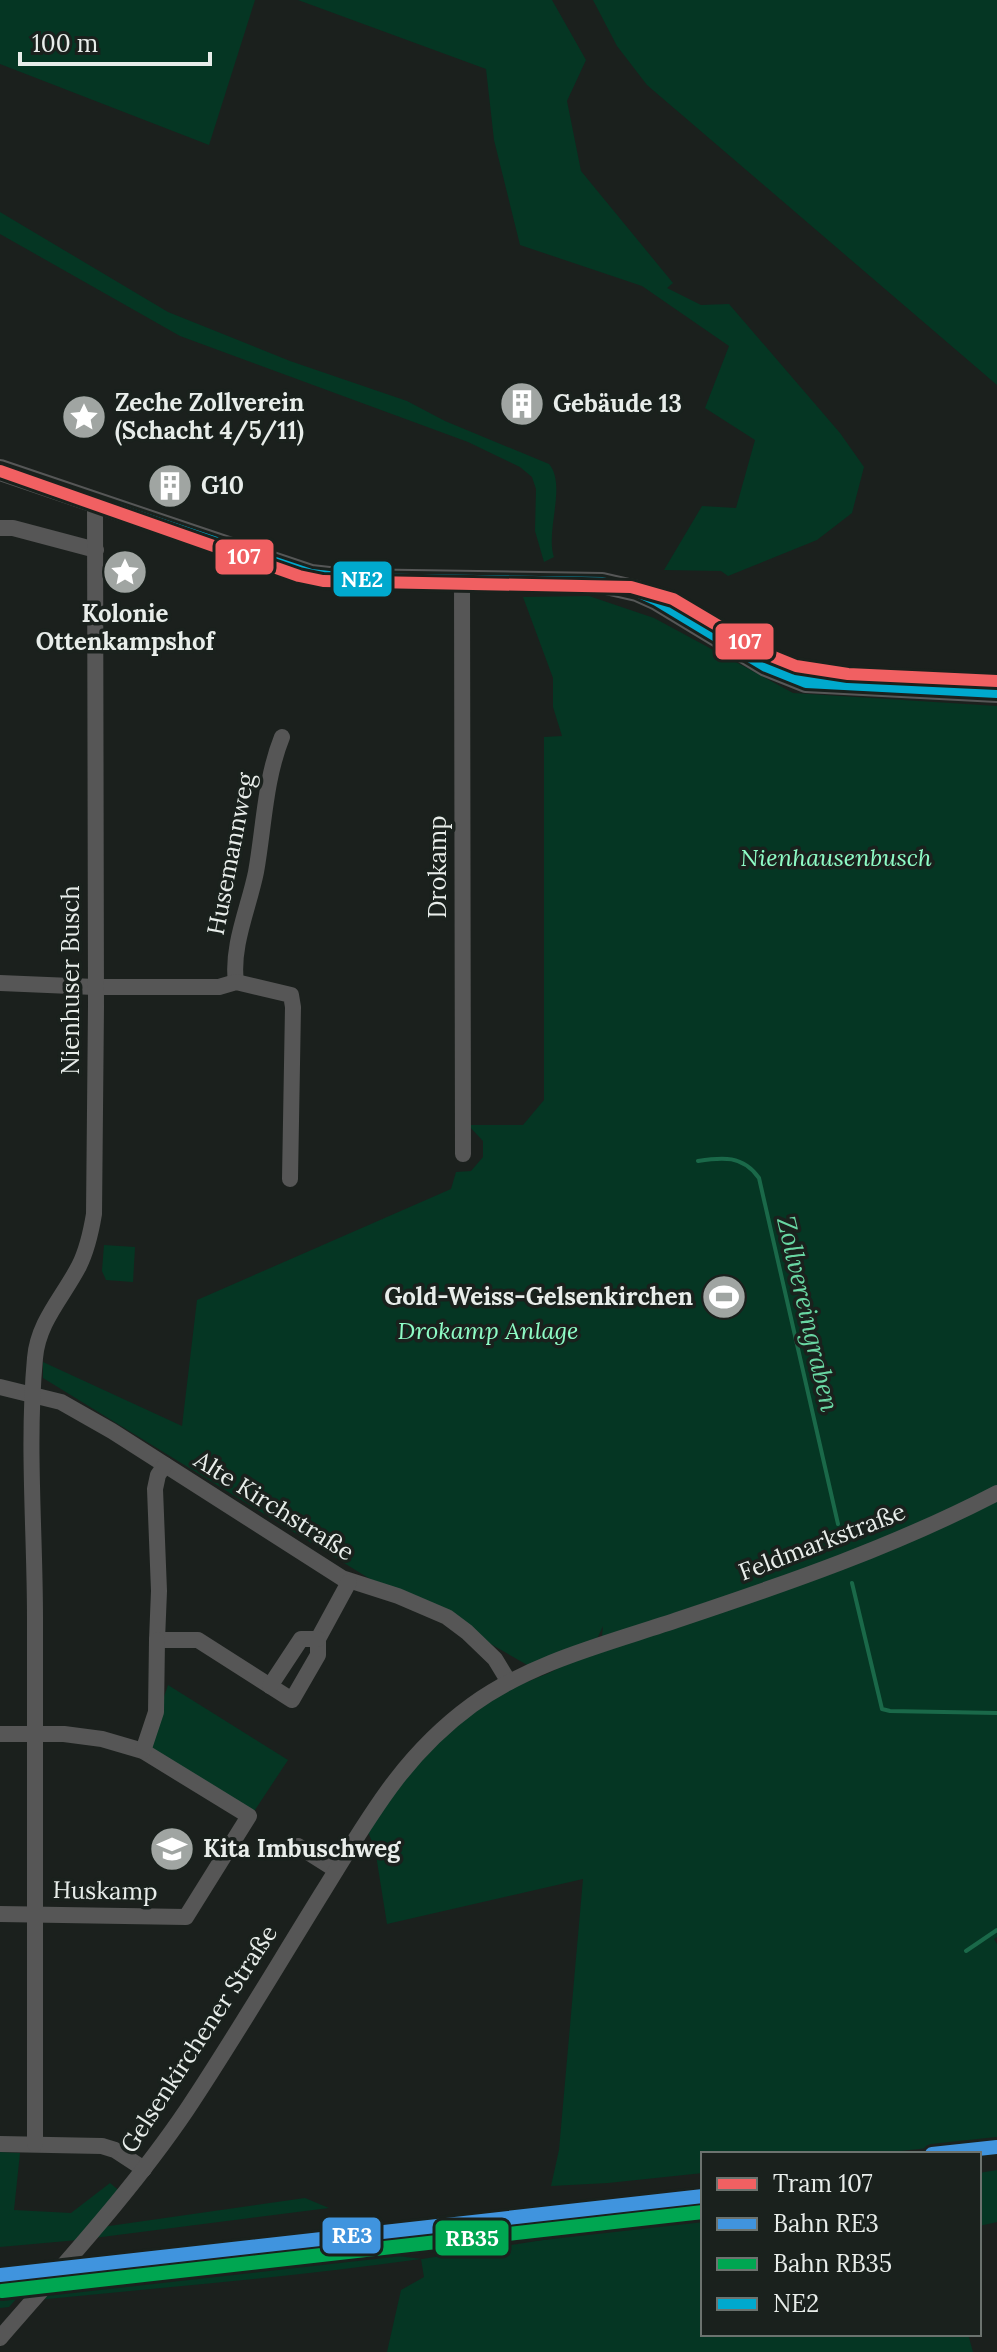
<svg xmlns="http://www.w3.org/2000/svg" width="997" height="2352" viewBox="0 0 997 2352" font-family="Lora,serif">
  <style>
    .green { fill: #053623 }
    .lines { fill: none; stroke-linecap: round; stroke-linejoin: round }
    .stream { stroke: #1a6949; stroke-width: 4 }
    .minor { stroke: #565656; stroke-width: 16 }
    .major { stroke: #565757; stroke-width: 22 }
    .bus-1-casing { stroke: #1a211d; stroke-width: 18 }
    .bus-1 { stroke: #00a9ce; stroke-width: 12 }
    .rail-1-casing { stroke: #1a211d; stroke-width: 20 }
    .rail-2-casing { stroke: #1a211d; stroke-width: 20 }
    .rail-1 { stroke: #4094de; stroke-width: 14 }
    .rail-2 { stroke: #00a651; stroke-width: 14 }
    .tram-1-casing { stroke: #1a211d; stroke-width: 18 }
    .tram-1 { stroke: #f16062; stroke-width: 12 }
    .labels { text-anchor: middle; stroke-width: 7; stroke-linejoin: round; paint-order: stroke }
    .poi-label { font-size: 24px; font-weight: bold; fill: #e8edea; stroke: #1a211d; text-anchor: start }
    .street-label { font-size: 24px; fill: #e8edea; stroke: #1a211d }
    .park-label { font-size: 24px; font-style: italic; fill: #8efcc6; stroke: #1a211d }
    .water-label { font-size: 26px; font-style: italic; fill: #69d7a3; stroke: #1a211d }
    .line-badge { stroke: #1a211d; stroke-width: 3 }
    .badge-label { font-size: 22px; text-anchor: middle; font-weight: bold; fill: #fff }
  </style>
  <rect width="100%" height="100%" fill="#1b201d"/>
  <!-- green -->
  <g class="green">
    <polygon points="0,0 255,0 209,145 0,64"/>
    <polygon points="298,0 552,0 586,60 567,101 581,171 673,283 667,288 701,305 729,304 840,433 864,467 852,513 817,540 728,576 721,571 664,570 702,506 736,508 755,440 705,408 729,346 642,286 520,245 494,140 486,69"/>
    <polygon points="593,0 997,0 997,385 647,85 617,46"/>
    <path d="M0,212L168,312L290,361L407,401L445,421L549,464C567,485 545,531 554,557L544,562L535,531L536,489L532,477L520,467L468,442L180,336L0,234Z"/>
    <polygon points="589,596 654,618 793,693 997,706 997,1937 994,1939 997,1944 997,2141 871,2154 703,2154 703,2173 608,2183 551,2186 559,2150 583,1879 387,1924 375,1849 368,1832 391,1791 453,1725 514,1687 549,1673 601,1646 603,1626 597,1639 529,1666 440,1615 375,1582 43,1378 43,1362 182,1426 197,1300 451,1189 456,1172 471,1171 483,1157 483,1141 468,1125 523,1125 544,1100 544,737 562,736 553,707 553,678 523,597"/>
    <polygon points="104,1245 135,1247 133,1282 106,1280 102,1271"/>
    <polygon points="168,1685 288,1760 253,1813 146,1749"/>
    <polygon points="0,2152 20,2153 14,2210 71,2213 110,2183 123,2194 78,2240 0,2247"/>
    <polygon points="997,2170 997,2222 979,2226 979,2173"/>
    <polygon points="305,2198 329,2208 94,2238 102,2227"/>
    <path d="M703,2215V2334H968L973,2352H387L401,2290L424,2277L421,2259C294,2277 165,2287 37,2300L62,2275L349,2250L422,2259Z"/>
    <polygon points="35,2278 9,2307 0,2308 0,2282"/>
  </g>
  <g class="lines">
    <!-- stream -->
    <g class="stream">
      <path d="M698,1161C722,1157 743,1155 759,1178L838,1524"/>
      <polyline points="852,1583 882,1709 890,1711 997,1713"/>
      <polyline points="966,1951 997,1930"/>
    </g>
    <!-- minor -->
    <g class="minor">
      <polyline points="0,528 13,528 96,550"/>
      <polyline points="462,581 463,1154"/>
      <path d="M236,982C231,946 249,907 256,872C264,827 265,779 282,737"/>
      <polyline points="0,983 95,987 219,987 236,982 291,995 293,1007 290,1179"/>
      <polyline points="0,1387 61,1402 112,1431 342,1578 398,1596 447,1617 467,1632 495,1659 509,1682"/>
      <polyline points="165,1465 158,1475 155,1489 159,1591 157,1640 198,1640 292,1700 318,1655 318,1639 349,1582"/>
      <polyline points="270,1686 301,1639 318,1639"/>
      <polyline points="0,1734 64,1734 102,1739 143,1751 249,1816 186,1917 0,1914"/>
      <polyline points="143,1751 156,1712 157,1640"/>
      <polyline points="298,1846 336,1870"/>
      <polyline points="0,2144 102,2146 115,2150 144,2169"/>
      <path d="M35,2144C34,1968 35,1793 35,1618C35,1531 27,1444 35,1358C38,1322 63,1297 79,1266C87,1250 91,1232 94,1214L96,1006L95,501"/>
      <path d="M0,2338C64,2264 131,2192 186,2111C234,2039 278,1964 324,1890C368,1819 402,1756 472,1705C533,1661 609,1643 680,1619C788,1583 895,1546 997,1493"/>
    </g>
    <!-- major -->
    <polyline class="major" points="0,470 311,575 347,579 602,583 637,591 657,600 766,666 806,682 997,692"/>
    <!-- bus-1 casing -->
    <g class="bus-1-casing">
      <polyline id="bus-1" points="0,470 311,575 347,579 602,583 637,591 657,600 766,666 806,682 997,692"/>
    </g>
    <!-- bus-1 -->
    <use href="#bus-1" class="bus-1"/>
    <!-- rail-1 casing -->
    <g class="rail-1-casing">
      <g id="rail-1">
        <polyline points="932,2154 997,2147"/>
        <polyline points="0,2275 703,2196"/>
      </g>
    </g>
    <!-- rail-2 casing -->
    <g class="rail-2-casing">
      <polyline id="rail-2" points="2,2291 703,2212"/>
    </g>
    <!-- rail-1 -->
    <use href="#rail-1" class="rail-1"/>
    <!-- rail-2 -->
    <use href="#rail-2" class="rail-2"/>
    <!-- tram-1 casing -->
    <g class="tram-1-casing">
      <polyline id="tram-1" points="0,471 299,576 323,581 631,587 673,599 764,653 796,666 848,674 997,681"/>
    </g>
    <!-- tram-1 -->
    <use href="#tram-1" class="tram-1"/>
  </g>
  <!-- icons -->
  <defs>
    <g id="building-disc" transform="scale(2.3)"><circle r="9.5" fill="#a0a5a2" stroke="#1a211d"/><path d="M-4-6H4V6H1V3H-1V6H-4ZM-2.5-4.3h1.7v1.8h-1.7ZM.8-4.3h1.7v1.8H.8ZM-2.5-1h1.7V.8h-1.7ZM.8-1h1.7V.8H.8Z" fill="#fff"/></g>
    <g id="sight-disc" transform="scale(2.3)"><circle r="9.5" fill="#a0a5a2" stroke="#1a211d"/><path d="M0-6L1.8-2.2L6-1.7L2.9 1.2L3.7 5.4L0 3.3L-3.7 5.4L-2.9 1.2L-6-1.7L-1.8-2.2Z" fill="#fff"/></g>
    <g id="stadium-disc" transform="scale(2.3)"><circle r="9.5" fill="#a0a5a2" stroke="#1a211d"/><path d="M0-5a6.5 5 0 1 0 0 10a6.5 5 0 1 0 0-10ZM-3.5-1.8h7v3.6h-7Z" fill="#fff"/></g>
    <g id="school-disc" transform="scale(2.3)"><circle r="9.5" fill="#a0a5a2" stroke="#1a211d"/><path d="M0-5L7-2L0 1L-7-2ZM-4 1L0 2.5L4 1V4Q0 6-4 4Z" fill="#fff"/></g>
  </defs>
  <g fill-rule="evenodd">
    <use href="#building-disc" x="522" y="404"/>
    <use href="#sight-disc" x="84" y="417"/>
    <use href="#building-disc" x="170" y="486"/>
    <use href="#sight-disc" x="125" y="572"/>
    <use href="#stadium-disc" x="724" y="1297"/>
    <use href="#school-disc" x="172" y="1849"/>
  </g>
  <g class="labels">
    <!-- poi labels -->
    <g class="poi-label">
      <text x="115" y="411">Zeche Zollverein<tspan x="115" dy="28">(Schacht 4/5/11)</tspan></text>
      <text x="553" y="412">Gebäude 13</text>
      <text x="201" y="494">G10</text>
      <text x="125" y="622" text-anchor="middle">Kolonie<tspan x="125" dy="28">Ottenkampshof</tspan></text>
      <text x="693" y="1305" text-anchor="end">Gold-Weiss-Gelsenkirchen</text>
      <text x="203" y="1857">Kita Imbuschweg</text>
    </g>
    <!-- street labels -->
    <g class="street-label">
      <text transform="translate(231 854) rotate(-79)" y="8">Husemannweg</text>
      <text transform="translate(438 867) rotate(-90)" y="8">Drokamp</text>
      <text transform="translate(71 980) rotate(-90)" y="8">Nienhuser Busch</text>
      <text transform="translate(274 1506) rotate(32)" y="8">Alte Kirchstraße</text>
      <text transform="translate(822 1542) rotate(-21)" y="8">Feldmarkstraße</text>
      <text transform="translate(105 1891) rotate(1)" y="8">Huskamp</text>
      <text transform="translate(199 2039) rotate(-57)" y="8">Gelsenkirchener Straße</text>
    </g>
    <!-- park labels -->
    <g class="park-label">
      <text x="836" y="866">Nienhausenbusch</text>
      <text x="488" y="1339">Drokamp Anlage</text>
    </g>
    <!-- water labels -->
    <g class="water-label">
      <text transform="translate(808 1314) rotate(77)" y="9">Zollvereingraben</text>
    </g>
  </g>
  <g class="line-badge">
    <rect x="214" y="538" width="61" height="38" rx="8" fill="#f16062"/>
    <rect x="332" y="560" width="61" height="38" rx="8" fill="#00a9ce"/>
    <rect x="714" y="622" width="61" height="39" rx="8" fill="#f16062"/>
    <rect x="321" y="2216" width="61" height="39" rx="8" fill="#4094de"/>
    <rect x="434" y="2219" width="76" height="38" rx="8" fill="#00a651"/>
  </g>
  <g class="badge-label">
    <text x="244" y="564">107</text>
    <text x="362" y="587">NE2</text>
    <text x="745" y="649">107</text>
    <text x="352" y="2243">RE3</text>
    <text x="472" y="2246">RB35</text>
  </g>
  <!-- legend -->
  <rect x="701" y="2152" width="280" height="184" fill="#1a211d" stroke="#6c736f" stroke-width="2"/>
  <rect x="717" y="2178" width="40" height="12" fill="#f16062" stroke="#6c736f" stroke-width="2"/>
  <text x="773" y="2192" font-size="24" fill="#e8edea">Tram 107</text>
  <rect x="717" y="2218" width="40" height="12" fill="#4094de" stroke="#6c736f" stroke-width="2"/>
  <text x="773" y="2232" font-size="24" fill="#e8edea">Bahn RE3</text>
  <rect x="717" y="2258" width="40" height="12" fill="#00a651" stroke="#6c736f" stroke-width="2"/>
  <text x="773" y="2272" font-size="24" fill="#e8edea">Bahn RB35</text>
  <rect x="717" y="2298" width="40" height="12" fill="#00a9ce" stroke="#6c736f" stroke-width="2"/>
  <text x="773" y="2312" font-size="24" fill="#e8edea">NE2</text>
  <!-- scale -->
  <path d="M20 52v12h190v-12" fill="none" stroke="#e8edea" stroke-width="4"/>
  <text x="32" y="52" font-size="24" fill="#e8edea" stroke="#1a211d" stroke-width="6" paint-order="stroke">100 m</text>
</svg>
